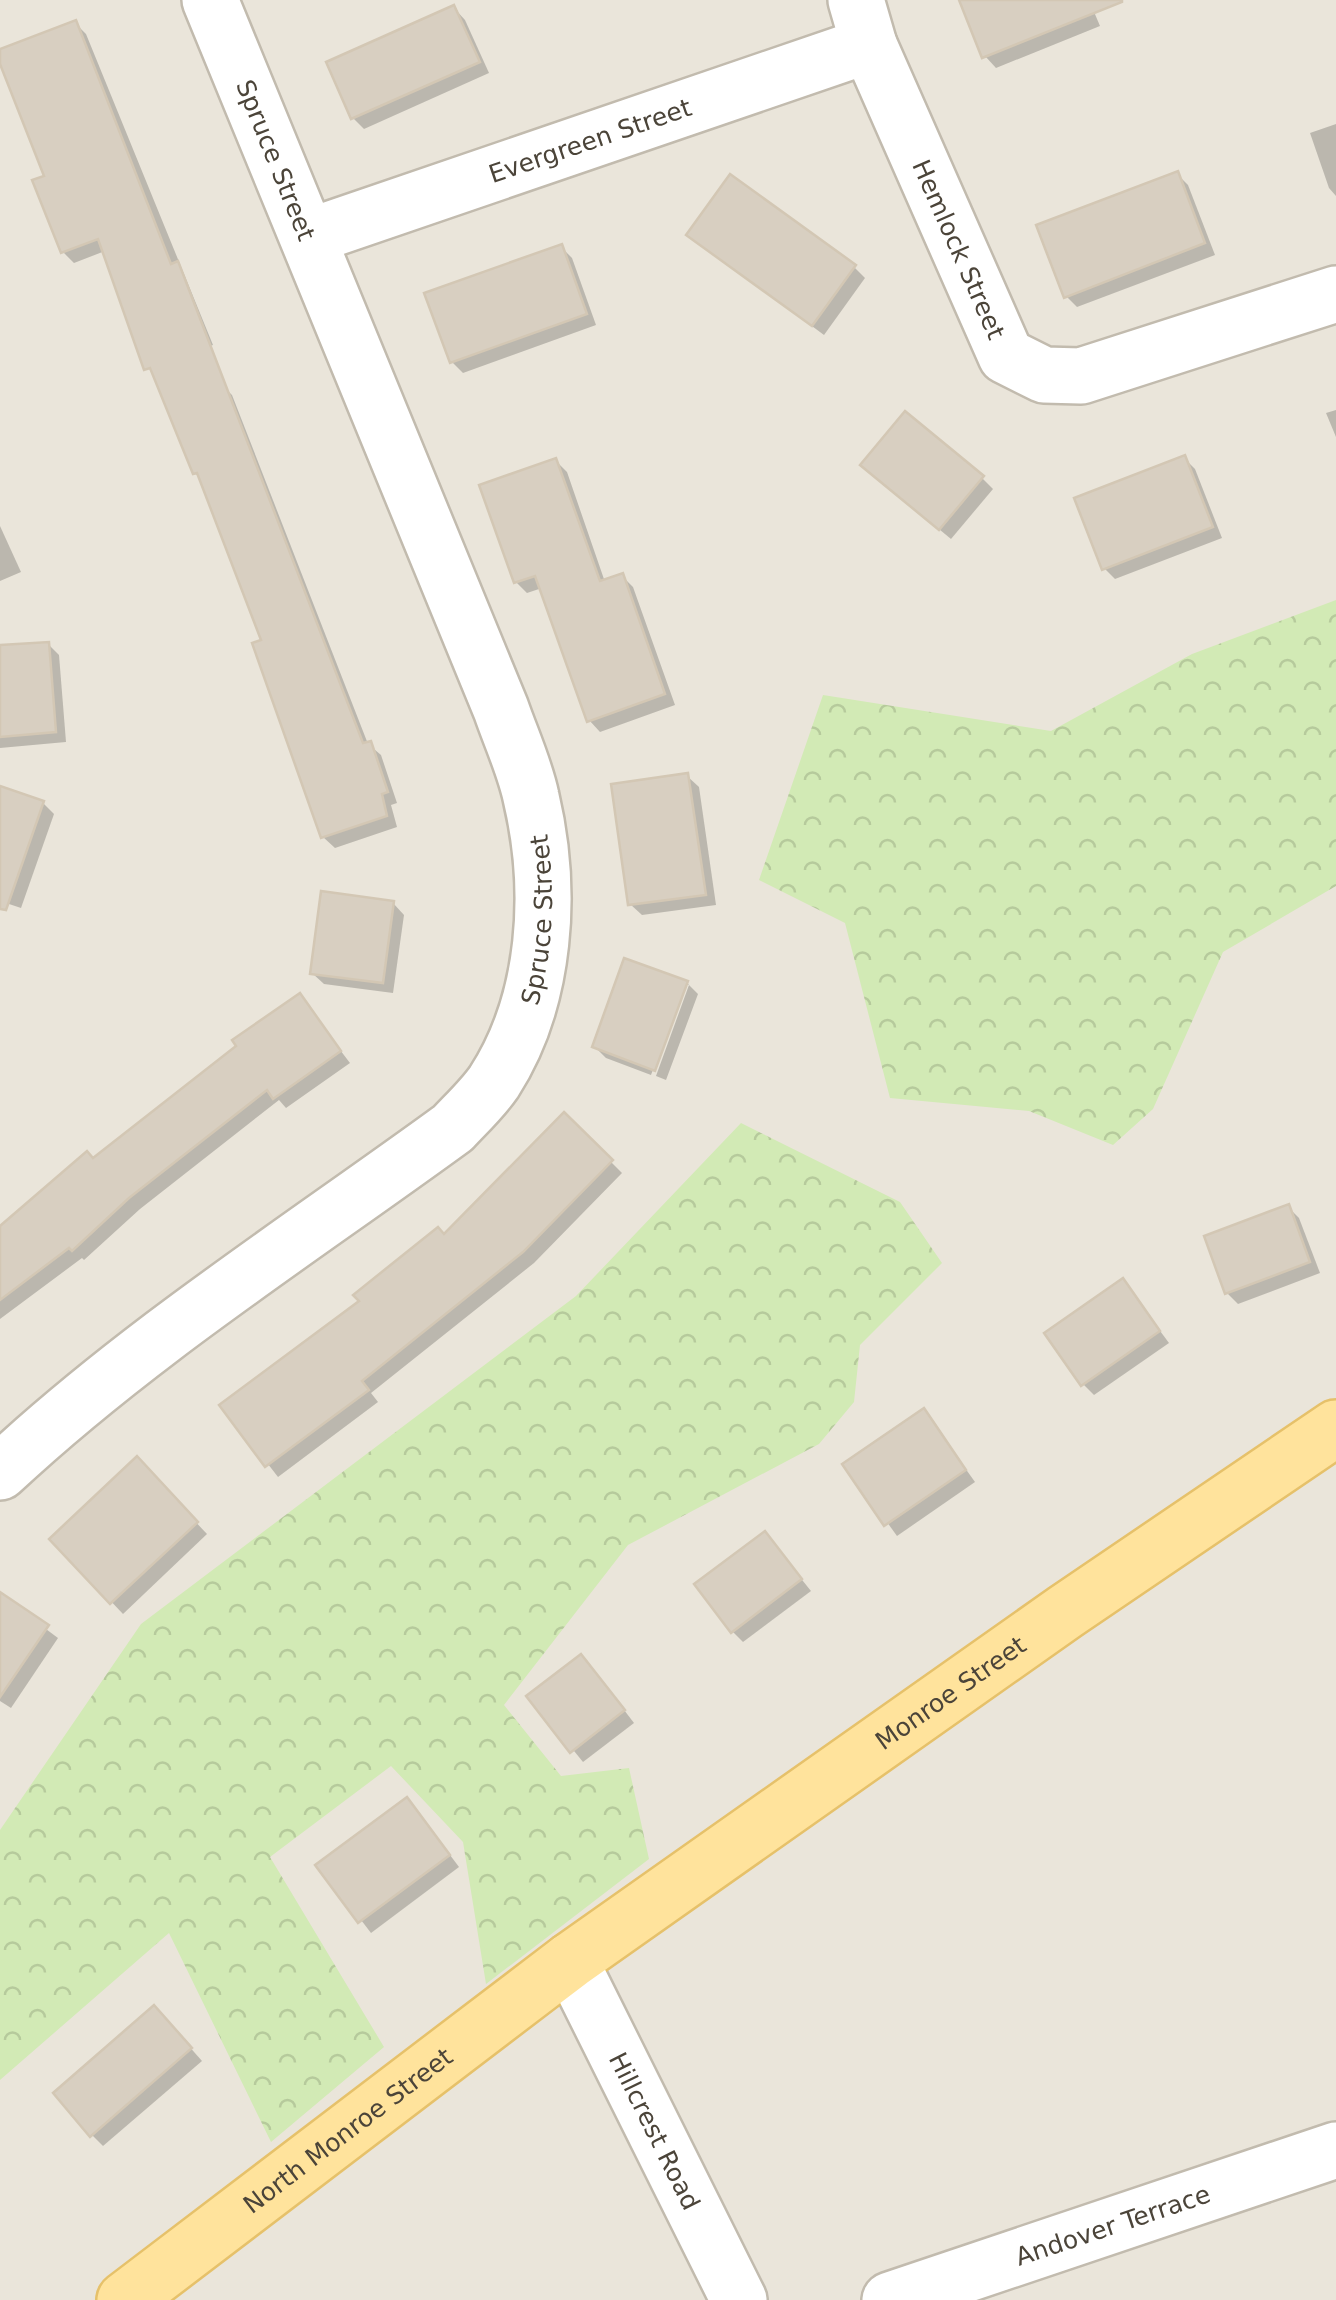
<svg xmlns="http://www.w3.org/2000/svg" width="1336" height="2300" viewBox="0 0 1336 2300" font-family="'DejaVu Sans',sans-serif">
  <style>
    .residential { fill: #eae5da }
    .forest { fill: url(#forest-crowns) }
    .shadow { fill: #0003 }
    .building { fill: #d8cfc1; stroke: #d3c7b4; stroke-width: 2.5 }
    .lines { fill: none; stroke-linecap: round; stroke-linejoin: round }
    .minor-casing { stroke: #c2bbae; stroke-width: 60 }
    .major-casing { stroke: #e6c16a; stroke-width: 60 }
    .minor { stroke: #fff; stroke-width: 55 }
    .major { stroke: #ffe39c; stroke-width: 55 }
    .labels { text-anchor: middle; stroke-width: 8; stroke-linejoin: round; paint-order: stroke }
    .street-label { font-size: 25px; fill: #4b4439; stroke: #fff }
  </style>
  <defs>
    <pattern id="forest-crowns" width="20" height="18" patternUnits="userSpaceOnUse" patternTransform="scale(2.5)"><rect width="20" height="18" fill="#d2eab5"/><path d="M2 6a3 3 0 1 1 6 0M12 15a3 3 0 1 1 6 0" fill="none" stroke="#b6ca9c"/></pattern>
  </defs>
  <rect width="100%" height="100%" fill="#f6f3ec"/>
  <!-- residential -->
  <rect class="residential" x="0" y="0" width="1336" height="2300"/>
  <!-- forest -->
  <g class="forest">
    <polygon points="1336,600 1336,886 1223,952 1153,1109 1113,1145 1029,1111 890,1098 845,923 759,880 823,695 1051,731 1192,654"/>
    <polygon points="741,1123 900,1202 942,1263 860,1345 854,1402 819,1444 628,1545 504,1705 561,1776 629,1768 649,1859 486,1984 463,1842 391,1766 270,1857 384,2047 271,2142 169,1933 0,2080 0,1830 141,1624 576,1296"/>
  </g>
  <!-- shadow -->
  <g class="shadow">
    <polygon points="962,0 1089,0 1100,26 996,68 985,56"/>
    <polygon points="454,8 465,20 489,73 364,129 353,118"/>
    <polygon points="75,23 86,34 213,345 153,366 105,251 74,263 63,252 47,177 0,57 0,52"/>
    <polygon points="1336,124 1336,196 1329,188 1310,133"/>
    <polygon points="1177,174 1188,185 1215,255 1077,307 1066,296"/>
    <polygon points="689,235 854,267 865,278 824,335"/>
    <polygon points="561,247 572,258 596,325 463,373 452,362"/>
    <polygon points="221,384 232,395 368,744 381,755 397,803 391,805 397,827 335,848 323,837 264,642 204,482 195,473"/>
    <polygon points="1336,410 1336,437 1326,413"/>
    <polygon points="1184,458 1195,469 1222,538 1115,579 1104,568"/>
    <polygon points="556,461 567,472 605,582 622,576 633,587 675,705 600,732 589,720 542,588 527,593 516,582"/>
    <polygon points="875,476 982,478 993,489 951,539"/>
    <polygon points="0,526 21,572 0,581"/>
    <polygon points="48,644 59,655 66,742 0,748 0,648"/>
    <polygon points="687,776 699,787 716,905 642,915 630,904"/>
    <polygon points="0,789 43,803 54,814 21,908 0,901"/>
    <polygon points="393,903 404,915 393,993 324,984 312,973"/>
    <polygon points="687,983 698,994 666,1080 656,1076 689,985 684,985 651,1075 606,1058 595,1047"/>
    <polygon points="299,996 350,1063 286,1108 279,1100 140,1209 84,1260 82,1258 0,1319 0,1230 94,1161"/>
    <polygon points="564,1115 622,1173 534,1263 371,1393 378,1402 278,1477 223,1406 445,1237"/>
    <polygon points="1288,1207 1299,1218 1320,1273 1238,1304 1227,1293"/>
    <polygon points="1123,1281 1169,1343 1094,1395 1083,1384"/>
    <polygon points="924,1411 975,1482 897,1536 846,1465"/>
    <polygon points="137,1460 207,1534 123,1614 52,1539"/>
    <polygon points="765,1534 811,1591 743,1642 732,1631"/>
    <polygon points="0,1595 58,1638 11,1708 0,1701"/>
    <polygon points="592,1668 634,1723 583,1762 530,1697"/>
    <polygon points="417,1811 459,1867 371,1933 319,1865"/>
    <polygon points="165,2019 202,2061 103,2146 92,2135"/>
  </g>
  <!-- building -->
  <g class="building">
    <polygon points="959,0 1122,0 1122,2 982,58"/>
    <polygon points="454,5 480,62 351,119 326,62"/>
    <polygon points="76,20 171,264 178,261 363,743 371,741 388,792 382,794 387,816 321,838 252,643 261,640 197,473 193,474 150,368 144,370 98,239 61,253 32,180 44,176 0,64 0,49"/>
    <polygon points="1178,171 1205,243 1064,298 1036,225"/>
    <polygon points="730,174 856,265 812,326 686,235"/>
    <polygon points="562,244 587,314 450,363 424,293"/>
    <polygon points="905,411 984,476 939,530 860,465"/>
    <polygon points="1185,455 1213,527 1102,570 1074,498"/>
    <polygon points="556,458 600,581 623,573 665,694 587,722 535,576 514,583 479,485"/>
    <polygon points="49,642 56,732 0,737 0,645"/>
    <polygon points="688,773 706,895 628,905 611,784"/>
    <polygon points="0,786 44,801 6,910 0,909"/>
    <polygon points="321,891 394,901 383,983 310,974"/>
    <polygon points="624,958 688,981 655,1071 592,1047"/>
    <polygon points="300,993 341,1051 273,1099 267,1090 129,1198 72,1251 69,1248 0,1300 0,1226 87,1151 93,1158 236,1046 232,1040"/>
    <polygon points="564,1112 613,1160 523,1252 362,1381 369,1390 265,1467 219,1405 359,1301 353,1295 438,1227 444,1234"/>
    <polygon points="1289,1204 1310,1262 1225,1294 1204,1236"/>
    <polygon points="1123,1278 1160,1331 1081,1386 1044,1333"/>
    <polygon points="924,1408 966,1470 884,1526 842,1464"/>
    <polygon points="137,1456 198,1522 110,1604 49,1539"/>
    <polygon points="765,1531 802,1579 731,1633 694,1584"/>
    <polygon points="0,1592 49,1625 0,1697"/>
    <polygon points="581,1654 625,1710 570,1753 526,1696"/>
    <polygon points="407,1797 450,1855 358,1923 315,1865"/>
    <polygon points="154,2005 192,2048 90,2137 53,2093"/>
  </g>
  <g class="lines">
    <!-- minor casing -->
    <g class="minor-casing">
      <g id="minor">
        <path id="s1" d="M856,0L869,45L1006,356L1044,375L1081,376L1336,294"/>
        <path id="s2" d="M308,237L869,45"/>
        <path id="s3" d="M0,1472C138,1343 301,1239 453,1128C467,1113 483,1098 494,1082C547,1000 553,890 531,797C525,768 511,738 501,709L210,0"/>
        <path id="s4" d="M570,1961L739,2300"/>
        <path id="s5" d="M890,2300L1336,2150"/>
      </g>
    </g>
    <!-- major casing -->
    <g class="major-casing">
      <g id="major">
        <path id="s6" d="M125,2300L570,1961L1065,1612L1336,1428"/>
      </g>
    </g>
    <!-- minor -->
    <use href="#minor" class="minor"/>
    <!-- major -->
    <use href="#major" class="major"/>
  </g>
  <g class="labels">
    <!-- street labels -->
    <g class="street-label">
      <text dy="9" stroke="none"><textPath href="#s2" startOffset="298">Evergreen Street</textPath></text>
      <text transform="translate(276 160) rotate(68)" y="9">Spruce Street</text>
      <text dy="9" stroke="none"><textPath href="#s1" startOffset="270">Hemlock Street</textPath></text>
      <text dy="9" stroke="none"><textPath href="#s3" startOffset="802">Spruce Street</textPath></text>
      <text dy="9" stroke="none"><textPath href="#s6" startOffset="1025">Monroe Street</textPath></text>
      <text dy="9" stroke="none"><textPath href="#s6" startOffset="280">North Monroe Street</textPath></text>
      <text dy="9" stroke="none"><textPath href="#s4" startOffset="190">Hillcrest Road</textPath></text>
      <text dy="9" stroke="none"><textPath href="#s5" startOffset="235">Andover Terrace</textPath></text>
    </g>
  </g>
</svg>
